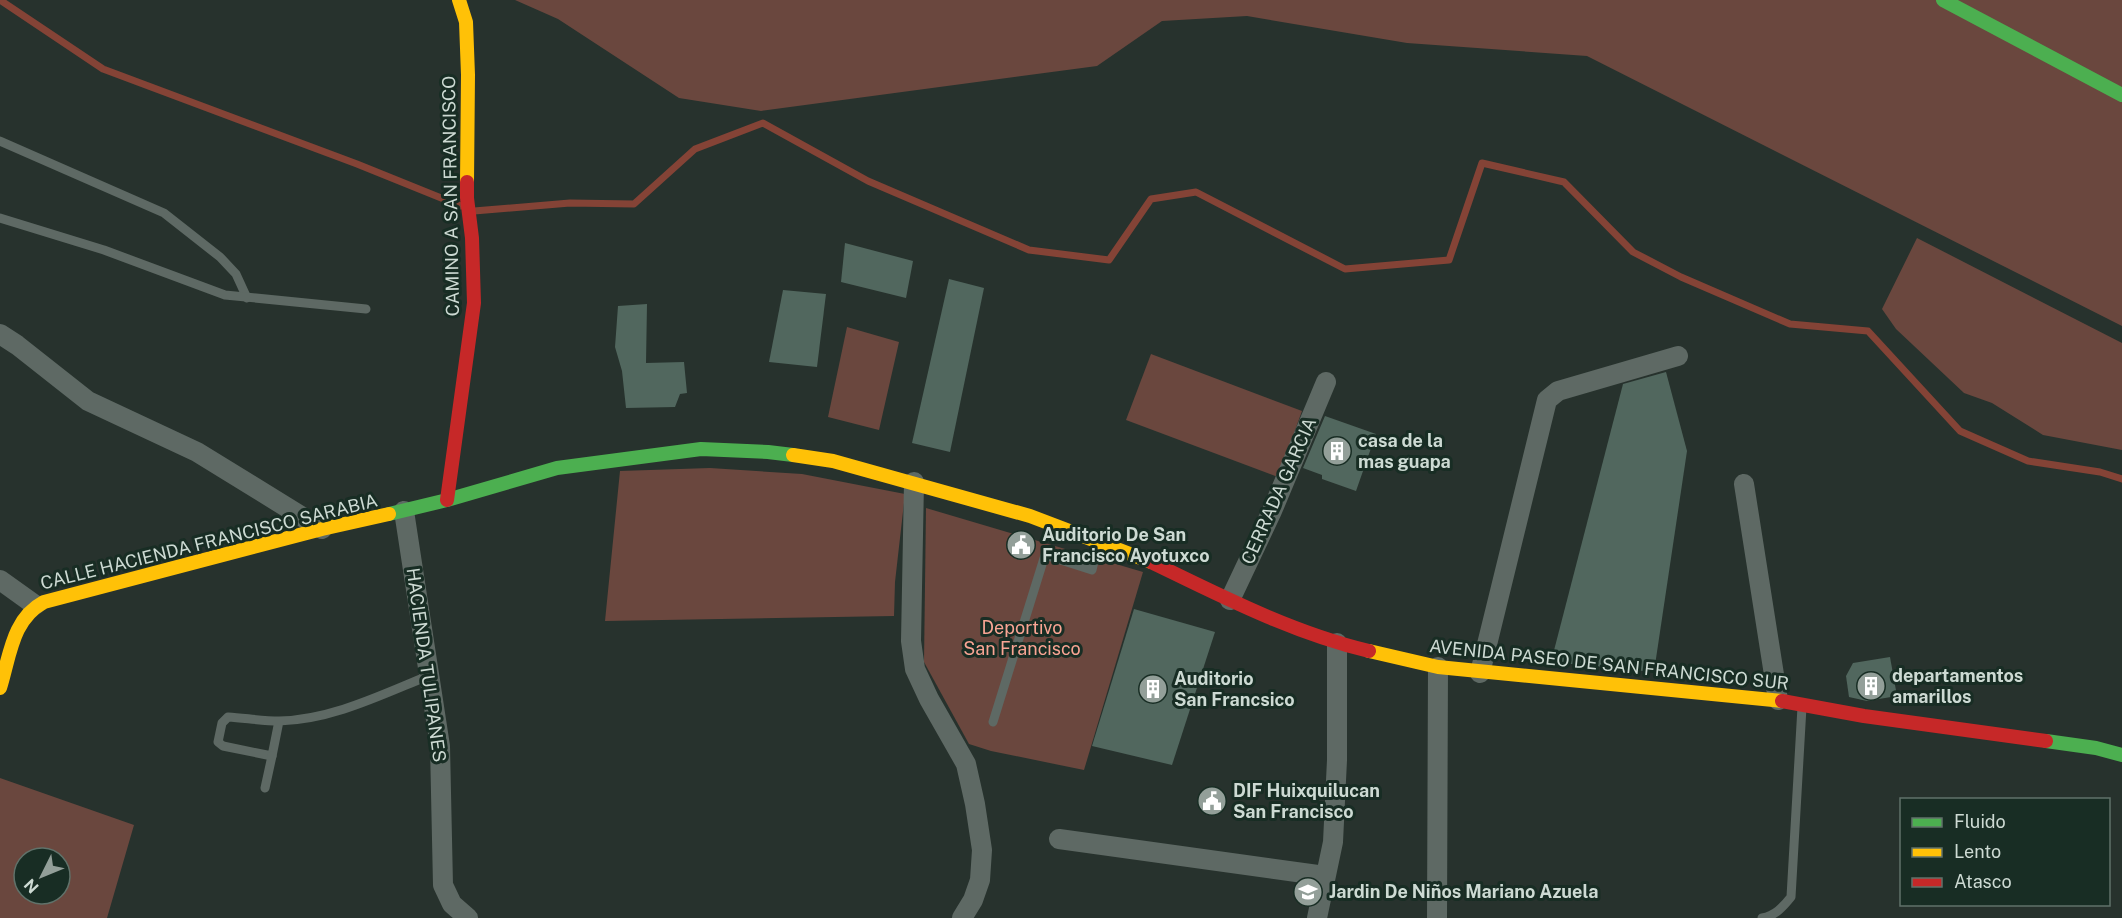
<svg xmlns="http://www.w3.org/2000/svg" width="2122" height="918" viewBox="0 0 2122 918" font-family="'Public Sans',sans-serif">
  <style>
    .green { fill: #6a473e; fill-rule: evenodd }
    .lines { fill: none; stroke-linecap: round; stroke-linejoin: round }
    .stream { stroke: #844336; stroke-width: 7 }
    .building { fill: #51675e }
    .lane { stroke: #5e6964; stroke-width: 9 }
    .street { stroke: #5e6964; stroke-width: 20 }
    .fast { stroke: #4caf50; stroke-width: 14 }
    .slow { stroke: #ffc107; stroke-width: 14 }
    .jam { stroke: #c62828; stroke-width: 14 }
    .labels { text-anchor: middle; stroke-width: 6; stroke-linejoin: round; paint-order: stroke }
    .street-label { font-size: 18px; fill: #cddad3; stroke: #182d24 }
    .poi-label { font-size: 18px; font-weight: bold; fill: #cddad3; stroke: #182d24; text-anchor: start }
    .park-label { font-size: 18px; fill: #faa594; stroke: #182d24 }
  </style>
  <rect width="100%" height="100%" fill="#27322d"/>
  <!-- green -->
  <g class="green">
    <polygon points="515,0 2122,0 2122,326 1587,56 1407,43 1247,16 1162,21 1097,66 761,111 679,98 558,19"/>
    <polygon points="1917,238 2122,343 2122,450 2043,435 1992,403 1964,393 1896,329 1882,309"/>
    <polygon points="847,327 899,342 879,430 828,417"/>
    <polygon points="1151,354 1302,411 1278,477 1126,420"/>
    <polygon points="710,468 802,474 905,494 895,582 894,616 605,621 620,471"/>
    <polygon points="926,508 1143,572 1084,770 991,751 969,744 924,662"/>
    <path d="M0,778L134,825L107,918H0ZM24,858H60V894H24Z"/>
  </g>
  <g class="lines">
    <!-- stream -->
    <g class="stream">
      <polyline points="0,0 103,69 357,164 461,206"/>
      <polyline points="474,211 570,203 634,204 695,149 763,123 868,181 1029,250 1109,260 1151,199 1196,192 1345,269 1449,260 1482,163 1564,182 1633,252 1681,277 1790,324 1868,331 1960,431 2028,461 2100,472 2122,479"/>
    </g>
  </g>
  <!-- building -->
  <g class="building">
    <polygon points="845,243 913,261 906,298 841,282"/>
    <polygon points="949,279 984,288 950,452 912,443"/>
    <polygon points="783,290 826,294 817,367 769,362"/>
    <polygon points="647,304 646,363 684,362 687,393 680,394 675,407 626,408 622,371 615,347 618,306"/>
    <polygon points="1666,372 1687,451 1654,672 1551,662 1623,384"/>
    <polygon points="1325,416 1376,434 1356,491 1322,479 1322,475 1303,468"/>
    <polygon points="1134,609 1215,632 1172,765 1092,746"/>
    <polygon points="1890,657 1897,696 1867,701 1849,697 1846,676 1853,663"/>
  </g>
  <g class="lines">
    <!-- lane -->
    <g class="lane">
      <polyline points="0,141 164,213 220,257 236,274 247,298"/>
      <polyline points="0,218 104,250 225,295 366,309"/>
      <path d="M279,721L272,756L223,746L218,742L222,723L228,717C245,718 262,721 279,721C331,720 381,695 428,676"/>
      <polyline points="993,722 1045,555 1092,570 1098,545"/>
      <polyline points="265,788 272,756"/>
      <path d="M1762,918C1775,916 1783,907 1791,897L1802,707"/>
    </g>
    <!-- street -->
    <g class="street">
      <polyline points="0,334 17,345 88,401 197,452 322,529"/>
      <polyline points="914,482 911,641 915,669 929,699 966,764 975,804 982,850 980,880 973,900 962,918"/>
      <polyline points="1744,484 1778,700"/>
      <polyline points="404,511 440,746 443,885 452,904 468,918"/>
      <polyline points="0,580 35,605"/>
      <polyline points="1230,600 1272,511 1326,382"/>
      <polyline points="1480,673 1547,400 1558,391 1678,356"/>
      <polyline points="1059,839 1325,876"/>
      <polyline points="1317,918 1333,842 1337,760 1337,643"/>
      <polyline points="1437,918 1438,667"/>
    </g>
    <!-- fast -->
    <g class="fast">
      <polyline points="1943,0 2122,95"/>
      <polyline points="389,514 447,500 557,468 701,449 768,452 793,455"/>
      <polyline points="2046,741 2096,748 2122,755"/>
    </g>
    <!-- slow -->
    <g class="slow">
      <polyline points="459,0 466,22 468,75 467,182"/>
      <polyline points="793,455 833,461 1030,516 1151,562"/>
      <polyline points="1369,651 1438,667 1782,701"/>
      <path d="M0,688C10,656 12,619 44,602L322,529L389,514"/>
    </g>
    <!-- jam -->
    <g class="jam">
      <polyline points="447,500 474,303 472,238 467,198 467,182"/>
      <path d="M1151,562C1221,596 1293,633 1369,651"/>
      <polyline points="1782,701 1864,716 2046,741"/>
    </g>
  </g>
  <!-- icons -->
  <defs>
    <g id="building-disc" transform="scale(1.5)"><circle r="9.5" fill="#939f99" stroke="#182d24"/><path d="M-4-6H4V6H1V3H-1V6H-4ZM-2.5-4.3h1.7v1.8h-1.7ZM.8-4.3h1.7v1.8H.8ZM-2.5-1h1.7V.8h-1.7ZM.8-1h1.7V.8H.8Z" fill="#fff"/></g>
    <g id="civic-disc" transform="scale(1.5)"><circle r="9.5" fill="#939f99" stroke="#182d24"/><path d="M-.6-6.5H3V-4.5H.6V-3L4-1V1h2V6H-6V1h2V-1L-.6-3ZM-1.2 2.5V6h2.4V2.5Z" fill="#fff"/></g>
    <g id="school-disc" transform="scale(1.5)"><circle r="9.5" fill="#939f99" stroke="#182d24"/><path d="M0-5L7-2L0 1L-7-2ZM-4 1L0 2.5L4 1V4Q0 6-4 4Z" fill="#fff"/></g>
  </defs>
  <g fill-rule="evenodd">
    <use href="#building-disc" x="1337" y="451"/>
    <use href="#civic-disc" x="1021" y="545"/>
    <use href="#building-disc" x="1871" y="686"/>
    <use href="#building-disc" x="1153" y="689"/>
    <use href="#civic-disc" x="1212" y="801"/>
    <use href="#school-disc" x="1308" y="892"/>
  </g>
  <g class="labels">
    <!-- street labels -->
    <g class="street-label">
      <text transform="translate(451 196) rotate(-91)" y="6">CAMINO A SAN FRANCISCO</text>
      <text transform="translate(1279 491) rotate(-66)" y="6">CERRADA GARCIA</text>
      <text transform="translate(209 542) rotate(-14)" y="6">CALLE HACIENDA FRANCISCO SARABIA</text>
      <text transform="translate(426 665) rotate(82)" y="6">HACIENDA TULIPANES</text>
      <text transform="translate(1609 665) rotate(6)" y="6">AVENIDA PASEO DE SAN FRANCISCO SUR</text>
    </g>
    <!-- poi labels -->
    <g class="poi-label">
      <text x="1358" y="447">casa de la<tspan x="1358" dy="21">mas guapa</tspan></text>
      <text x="1042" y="541">Auditorio De San<tspan x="1042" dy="21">Francisco Ayotuxco</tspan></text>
      <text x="1892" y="682">departamentos<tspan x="1892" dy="21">amarillos</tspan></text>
      <text x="1174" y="685">Auditorio<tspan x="1174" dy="21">San Francsico</tspan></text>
      <text x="1233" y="797">DIF Huixquilucan<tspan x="1233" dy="21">San Francisco</tspan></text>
      <text x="1329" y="898">Jardin De Niños Mariano Azuela</text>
    </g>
    <!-- park labels -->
    <g class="park-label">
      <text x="1022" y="634">Deportivo<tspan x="1022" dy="21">San Francisco</tspan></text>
    </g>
  </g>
  <!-- legend -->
  <rect x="1900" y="798" width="210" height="108" fill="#182d24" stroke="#60726a" stroke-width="1.5"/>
  <rect x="1912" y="818" width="30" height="9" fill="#4caf50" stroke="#60726a" stroke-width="1.5"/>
  <text x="1954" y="828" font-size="18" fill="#cddad3">Fluido</text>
  <rect x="1912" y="848" width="30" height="9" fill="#ffc107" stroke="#60726a" stroke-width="1.5"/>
  <text x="1954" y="858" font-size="18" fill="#cddad3">Lento</text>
  <rect x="1912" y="878" width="30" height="9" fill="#c62828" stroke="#60726a" stroke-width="1.5"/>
  <text x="1954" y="888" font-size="18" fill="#cddad3">Atasco</text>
  <!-- north arrow -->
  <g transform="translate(42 876) rotate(227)"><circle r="28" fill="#182d24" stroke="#60726a" stroke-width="1.5"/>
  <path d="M0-4.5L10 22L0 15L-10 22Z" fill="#939f99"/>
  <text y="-9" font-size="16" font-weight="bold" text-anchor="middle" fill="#cddad3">N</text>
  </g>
</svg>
